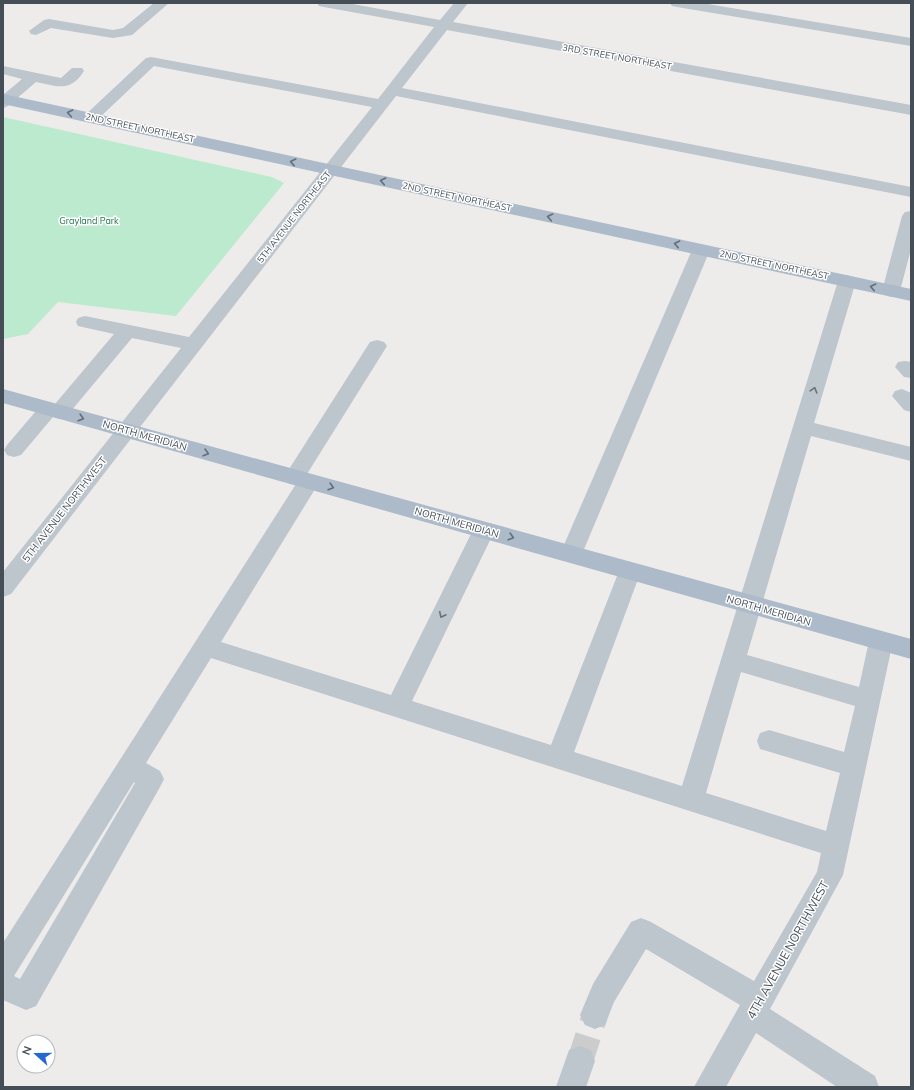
<svg xmlns="http://www.w3.org/2000/svg" width="914" height="1090" viewBox="0 0 914 1090" font-family="Mulish,sans-serif">
  <style>
    .green { fill: #bbeacf }
    .lines { fill: none; stroke-linecap: round; stroke-linejoin: round }
    .minor-tunnel { stroke: #cccccd; stroke-width: 26; stroke-dasharray: 26 13; stroke-linecap: butt }
    .minor { fill: #bdc5cd; fill-rule: evenodd }
    .major { fill: #acbac9; fill-rule: evenodd }
    .oneway { stroke: #646e79 }
    .oneway2 { stroke: #69727a }
    .labels { text-anchor: middle; stroke-width: 3; stroke-linejoin: round; paint-order: stroke }
    .far-street-label { font-size: 9px; fill: #454e57; stroke: #fff }
    .far-park-label { font-size: 9px; fill: #1c724b; stroke: #fff }
    .street-label { font-size: 10px; fill: #454e57; stroke: #fff }
    .near-street-label { font-size: 12px; fill: #454e57; stroke: #fff }
  </style>
  <rect width="100%" height="100%" fill="#eeebeb"/>
  <!-- green -->
  <polygon class="green" points="3,117 272,177 284,183 176,316 58,302 28,334 3,339"/>
  <g class="lines">
    <!-- minor-tunnel -->
    <polyline class="minor-tunnel" points="580,1061 595,1015"/>
    <!-- minor -->
    <g class="minor">
      <polygon points="154,3 169,3 132,35 113,38 51,28 36,35 31,34 29,31 44,20 49,19 113,30 123,28"/>
      <polygon points="317,3 347,3 440,20 454,3 468,3 453,22 911,105 911,115 447,30 402,88 911,187 911,197 396,96 11,594 3,597 3,572 181,348 132,338 66,417 59,419 53,417 21,455 14,457 7,455 4,450 7,445 42,404 49,402 55,404 114,334 78,326 76,322 78,318 85,316 189,337 372,107 154,66 97,120 85,120 83,117 146,58 151,57 378,99 434,27 324,7 319,6"/>
      <polygon points="670,3 702,3 911,38 911,46 677,7 672,6"/>
      <path d="M3,66L61,78L72,68H82L84,71C70,93 58,86 36,82L8,106L3,108V95L22,79L3,74Z"/>
      <polygon points="911,211 911,249 900,291 897,295 891,297 885,295 882,291 902,216 905,212"/>
      <polygon points="701,245 707,246 710,250 582,554 579,560 571,562 563,560 560,554 692,250 695,246"/>
      <path d="M847,275L853,277L856,281L814,423L911,447V461L811,436L747,655L859,687L869,641L873,634L881,632L889,634L893,641L843,875L770,1009L875,1076L879,1087H837L756,1033L726,1087H694L740,1005L646,949L614,1002L605,1025L595,1029L585,1025L580,1015L593,984L631,922L641,918L651,922L754,981L817,872L821,853L211,658L146,763L160,771L164,779L160,787L36,1006L26,1010L3,1000V943L296,484L287,482L284,477L370,342L377,340L384,342L387,346L307,474L316,476L320,481L221,642L391,695L476,524L484,522L492,524L495,530L412,701L551,745L619,571L622,565L630,562L638,565L641,571L574,752L682,786L838,281L841,277ZM741,672L855,706L844,752L769,730L760,733L757,741L760,749L840,773L826,831L706,793ZM134,782L135,783L20,979L14,976Z"/>
      <polygon points="905,361 911,362 911,378 904,377 895,367 898,362"/>
      <polygon points="902,389 911,393 911,412 904,410 892,396 895,391"/>
      <polygon points="580,1046 591,1050 595,1061 586,1087 556,1087 569,1050"/>
    </g>
    <!-- major -->
    <g class="major">
      <polygon points="3,94 911,289 911,301 3,104"/>
      <polygon points="3,389 911,639 911,659 3,403"/>
    </g>
  </g>
  <!-- one-way arrows -->
  <defs><path id="oneway-chevron" d="M-2-3.5L2.5 0L-2 3.5" fill="none" stroke-width="1.6" stroke-linecap="round" stroke-linejoin="round"/></defs>
  <g class="oneway">
    <use href="#oneway-chevron" transform="translate(70 113) rotate(-169)"/>
    <use href="#oneway-chevron" transform="translate(293 162) rotate(-167)"/>
    <use href="#oneway-chevron" transform="translate(383 181) rotate(-168)"/>
    <use href="#oneway-chevron" transform="translate(550 217) rotate(-168)"/>
    <use href="#oneway-chevron" transform="translate(677 244) rotate(-168)"/>
    <use href="#oneway-chevron" transform="translate(873 287) rotate(-168)"/>
    <use href="#oneway-chevron" transform="translate(81 418) rotate(16)"/>
    <use href="#oneway-chevron" transform="translate(206 453) rotate(16)"/>
    <use href="#oneway-chevron" transform="translate(331 487) rotate(16)"/>
    <use href="#oneway-chevron" transform="translate(511 537) rotate(16)"/>
  </g>
  <g class="oneway2">
    <use href="#oneway-chevron" transform="translate(814 390) rotate(-73)"/>
    <use href="#oneway-chevron" transform="translate(442 615) rotate(116)"/>
  </g>
  <g class="labels">
    <!-- far-street labels -->
    <g class="far-street-label">
      <text transform="translate(617 57) rotate(10)" y="3">3RD STREET NORTHEAST</text>
      <text transform="translate(140 128) rotate(12)" y="3">2ND STREET NORTHEAST</text>
      <text transform="translate(457 197) rotate(12)" y="3">2ND STREET NORTHEAST</text>
      <text transform="translate(294 217) rotate(-52)" y="3">5TH AVENUE NORTHEAST</text>
      <text transform="translate(774 265) rotate(12)" y="3">2ND STREET NORTHEAST</text>
    </g>
    <!-- far-park labels -->
    <g class="far-park-label">
      <text x="89" y="224">Grayland Park</text>
    </g>
    <!-- street labels -->
    <g class="street-label">
      <text transform="translate(145 435) rotate(16)" y="4">NORTH MERIDIAN</text>
      <text transform="translate(64 509) rotate(-52)" y="4">5TH AVENUE NORTHWEST</text>
      <text transform="translate(457 522) rotate(16)" y="4">NORTH MERIDIAN</text>
      <text transform="translate(769 610) rotate(16)" y="4">NORTH MERIDIAN</text>
    </g>
    <!-- near-street labels -->
    <g class="near-street-label">
      <text transform="translate(788 950) rotate(-61)" y="4">4TH AVENUE NORTHWEST</text>
    </g>
  </g>
  <!-- border -->
  <rect width="914" height="1090" fill="none" stroke="#454e57" stroke-width="8"/>
  <!-- north arrow -->
  <g transform="translate(36 1054) rotate(291)"><circle r="19" fill="#ffffff" stroke="#b5b8bc"/>
  <path d="M0-3L7 15L0 10L-7 15Z" fill="#2568ce"/>
  <text y="-6" font-size="11" font-weight="bold" text-anchor="middle" fill="#454e57">N</text>
  </g>
</svg>
